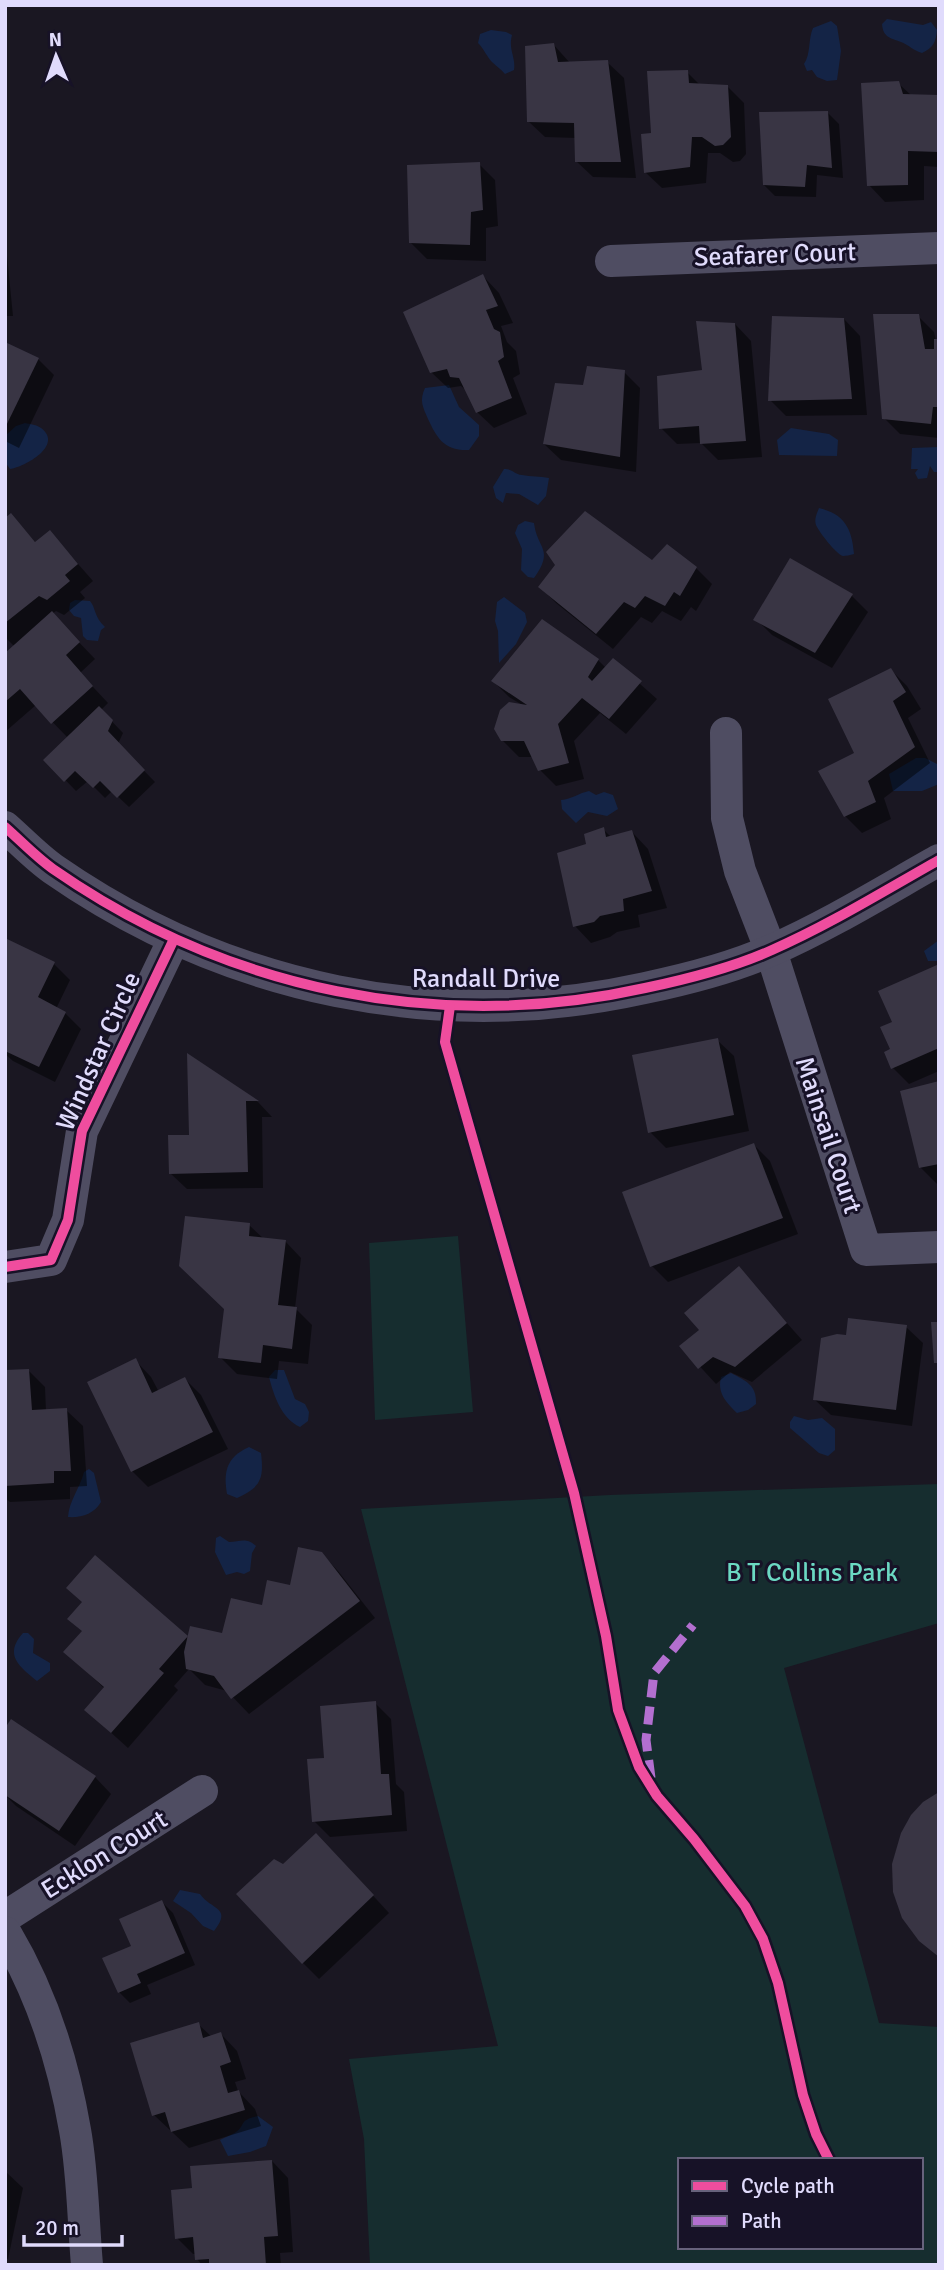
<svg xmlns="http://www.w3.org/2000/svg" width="944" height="2270" viewBox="0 0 944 2270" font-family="Signika,sans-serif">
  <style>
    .green { fill: #162d2f; fill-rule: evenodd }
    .water { fill: #142446 }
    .shadow { fill: #0007 }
    .building { fill: #393544 }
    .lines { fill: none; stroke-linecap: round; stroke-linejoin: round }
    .minor { stroke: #4f4d62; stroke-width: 32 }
    .quiet { stroke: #b36fd0; stroke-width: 9; stroke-dasharray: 18 9; stroke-linecap: butt }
    .cycleway-casing { stroke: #171227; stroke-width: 15 }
    .cycleway { stroke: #ef4d9e; stroke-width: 10 }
    .labels { text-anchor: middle; stroke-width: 6; stroke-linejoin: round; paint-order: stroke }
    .street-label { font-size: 26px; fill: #e0dbfc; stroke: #171227 }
    .park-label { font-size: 26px; fill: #6bd8c2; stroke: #171227 }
  </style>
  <rect width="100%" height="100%" fill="#1a1722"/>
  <!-- green -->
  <g class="green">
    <polygon points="458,1236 473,1412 375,1420 369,1243"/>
    <path d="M939,1484V1623L784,1668L879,2023L939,2027V2265H370L364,2139L349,2059L498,2046L361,1509L610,1495ZM680,2160H921V2247H680Z"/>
  </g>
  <!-- water -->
  <g class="water">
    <path d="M887,19L923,25L931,22L937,30C936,42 933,48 922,53C914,51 909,45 901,42C890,38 883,37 882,24Z"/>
    <path d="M831,21L837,26L841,51L837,80L827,81L817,77L812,70L807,71L804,64C811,54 808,39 813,28Z"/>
    <path d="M491,30L506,32L512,35C508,50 516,57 514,70L505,74C501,69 497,67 492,62C487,57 484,49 478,43L480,34Z"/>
    <path d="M449,385L459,407L479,425V436L469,450C444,451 437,438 428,419C423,407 419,401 425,388Z"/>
    <path d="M25,423C30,424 37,425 41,428C64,445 25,467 10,469L5,462V436L16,426Z"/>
    <polygon points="791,428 829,434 838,440 837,456 779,455 777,440"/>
    <polygon points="939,447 939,472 934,472 930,466 927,478 918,479 915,473 918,469 911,469 912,448"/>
    <path d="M504,469C513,469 514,474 522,475C531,477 540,476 549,478L546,496L538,505L519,494L506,493L503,503L496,498L493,487Z"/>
    <path d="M819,508C844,514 852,528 854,554C850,555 846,556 843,556C836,554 819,532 816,525C814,519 817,513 819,508Z"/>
    <path d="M525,521L534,523C537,549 555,549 534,578L528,577L521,570L522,549L515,533L518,525Z"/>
    <polygon points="504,597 525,613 527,622 516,644 499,663 498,631 495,621 497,602"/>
    <path d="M75,600L90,601C96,608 94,617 105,627L101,630L98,641L87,640L83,636L81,618L74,616L69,610L70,603Z"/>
    <polygon points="916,758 925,758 939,765 939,784 922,791 893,791 889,774"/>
    <path d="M589,791L596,795L604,792L613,795L618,809L607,816L588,812L576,823L562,809L561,800C572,799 579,793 589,791Z"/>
    <polygon points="939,940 939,961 928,961 924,951"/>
    <path d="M275,1370H284L295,1399L305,1404L309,1412L308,1421L300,1427C281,1418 274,1396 269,1377Z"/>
    <path d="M731,1373C746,1381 757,1385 756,1404L748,1410L737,1413C726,1402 717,1393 721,1377Z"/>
    <polygon points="794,1416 808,1420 822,1418 835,1429 835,1450 828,1456 819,1453 790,1428 790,1422"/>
    <path d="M249,1447L261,1453C264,1479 261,1487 237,1498L227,1494C223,1471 227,1457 249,1447Z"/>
    <path d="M89,1469L94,1473L101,1502C94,1514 81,1518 68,1517C69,1501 80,1488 84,1472Z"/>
    <path d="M220,1536L229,1542C240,1542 246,1537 256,1546L252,1553L250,1571L244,1574L237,1572L226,1575L215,1552L216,1538Z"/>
    <path d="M23,1633H28L34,1639L33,1653L50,1663V1671L37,1681C20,1667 3,1655 23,1633Z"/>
    <path d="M180,1890L200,1894C211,1910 233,1907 214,1931L203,1926L191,1913L173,1901Z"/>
    <path d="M258,2116L273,2127L266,2146L250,2152L228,2156L220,2140C225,2137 232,2135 236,2132C246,2125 238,2120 258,2116Z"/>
  </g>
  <!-- shadow -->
  <g class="shadow">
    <polygon points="553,44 570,63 607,62 624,78 636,178 593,177 576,161 576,138 545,137 528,121"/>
    <polygon points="687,72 700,85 727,86 744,103 746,154 740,161 733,162 720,153 708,153 706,183 662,188 645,172 653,134"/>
    <polygon points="898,83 912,96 939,97 939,167 924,166 924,200 885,202 869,185"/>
    <polygon points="828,113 839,124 843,178 817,175 816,197 775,196 764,185"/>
    <polygon points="479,164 495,180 498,226 486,228 486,261 427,259 411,243"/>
    <polygon points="5,236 13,316 5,316"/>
    <polygon points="483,276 499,293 513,323 501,326 507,342 516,351 520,374 513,378 527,414 494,428 477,412 469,393 461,386 448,388 431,372"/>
    <polygon points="918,316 934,332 936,341 939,341 939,438 900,434 884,418"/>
    <polygon points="844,319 860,336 867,415 786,416 770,400"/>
    <polygon points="735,324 751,341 762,457 718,460 701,443 677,444 661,428 704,372"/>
    <polygon points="5,344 38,359 54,375 19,448 5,441"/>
    <polygon points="624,372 640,388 636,472 561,460 544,444 584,387"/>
    <polygon points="11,515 36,543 50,532 93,581 80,592 85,598 64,615 56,611 52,614 95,659 80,673 108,703 101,710 123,733 118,744 155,782 129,807 112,791 105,798 88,781 76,791 46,760 68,738 36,705 5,732 5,656 15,647 5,637 5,520"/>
    <polygon points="791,560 852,596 868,612 832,668 772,635 756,619"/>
    <polygon points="652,562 696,568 712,584 696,611 691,607 681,621 662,611 652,623 641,617 613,649 556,603 540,587"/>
    <polygon points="598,660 606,668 613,660 657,699 626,734 600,713 574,741 584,779 556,786 540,770 534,757 519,757 502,740 524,706 509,697 493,681"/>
    <polygon points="891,670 907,686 921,709 908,718 930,763 884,798 891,819 862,833 845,816 821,772 856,753"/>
    <polygon points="603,829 612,838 632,832 648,849 667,908 638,915 640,927 617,932 610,937 591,943 575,926 588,846"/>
    <polygon points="5,940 54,964 70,980 56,1009 65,1013 81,1029 55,1082 13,1061 5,1054"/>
    <polygon points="939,969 939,1071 909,1084 893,1068 892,1050"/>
    <polygon points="717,1040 734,1056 749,1131 666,1148 650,1132"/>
    <polygon points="189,1056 258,1102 272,1117 262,1117 263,1188 187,1189 170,1173 191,1137"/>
    <polygon points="939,1083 939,1183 937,1184 920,1167"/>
    <polygon points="754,1145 770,1161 798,1234 668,1282 652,1266"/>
    <polygon points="249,1225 264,1239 285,1241 301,1258 295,1308 312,1325 308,1364 279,1361 277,1379 237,1374 220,1357 226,1309"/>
    <polygon points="739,1269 802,1340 752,1382 730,1372 716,1384 682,1347 701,1330"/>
    <polygon points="906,1327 923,1343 912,1426 831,1415 814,1399 847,1337"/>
    <polygon points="135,1360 151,1377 159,1392 185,1379 201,1395 228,1449 148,1487 132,1471"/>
    <polygon points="29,1371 45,1387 46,1411 66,1410 83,1426 87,1486 70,1487 70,1499 10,1502 5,1498 5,1372"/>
    <polygon points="322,1554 338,1571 375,1618 249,1714 227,1691 205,1685 189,1669 174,1686 178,1690 128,1748 86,1710 105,1689 66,1652 83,1632 83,1603 95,1558 189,1640 224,1635 291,1588"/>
    <polygon points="375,1703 391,1719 396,1784 404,1792 407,1831 330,1837 314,1821 326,1759"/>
    <polygon points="5,1731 95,1777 111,1794 75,1846 16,1806 5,1795"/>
    <polygon points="332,1851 389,1913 319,1979 303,1963 284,1866"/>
    <polygon points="162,1902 173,1913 195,1965 147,1985 151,1994 130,2003 119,1992 133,1947"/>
    <polygon points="198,2024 212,2037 221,2034 237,2051 246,2079 235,2082 238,2091 255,2109 261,2126 189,2148 154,2115"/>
    <polygon points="272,2161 288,2178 293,2252 280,2253 281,2265 202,2265 197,2259 196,2254 193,2254 177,2238"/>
    <polygon points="5,2171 23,2188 8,2259 5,2258"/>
  </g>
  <!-- building -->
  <g class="building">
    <polygon points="554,43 558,62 608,60 621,162 575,162 574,123 527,122 525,46"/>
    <polygon points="688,70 689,83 728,85 731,137 723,145 715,146 702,137 692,137 690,167 644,173 641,134 651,133 647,71"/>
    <polygon points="899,81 903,94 939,95 939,152 908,151 908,185 867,186 861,83"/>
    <polygon points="828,111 832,168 807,165 805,187 763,185 759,112"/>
    <polygon points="480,162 483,210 471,212 470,245 409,243 407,165"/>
    <polygon points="483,274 498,306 486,310 494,329 500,332 504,357 498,361 512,398 476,413 459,378 450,377 447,369 430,373 403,312"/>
    <polygon points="873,314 919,314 925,349 934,349 934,339 939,339 939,407 933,407 931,424 882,419"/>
    <polygon points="772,316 844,318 852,399 768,401"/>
    <polygon points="696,321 735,323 746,441 700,444 699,426 659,429 657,376 702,370"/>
    <polygon points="5,342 39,358 5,428"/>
    <polygon points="587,366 625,370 620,457 543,444 555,383 583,385"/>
    <polygon points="585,511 652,560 667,544 697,567 680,596 674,592 665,606 645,596 635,608 624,602 596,634 538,587 555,565 546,552"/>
    <polygon points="11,513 35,542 50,530 78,564 65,575 70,581 47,600 39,596 5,623 5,518"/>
    <polygon points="790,558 853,594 815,653 753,620"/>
    <polygon points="52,611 80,642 66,655 93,686 51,724 20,689 5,702 5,653"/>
    <polygon points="542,619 599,659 588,677 592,681 613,658 642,681 609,719 582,698 558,724 569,763 538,771 524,741 501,741 494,729 500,710 509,702 527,705 491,681"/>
    <polygon points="891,668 906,692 893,701 915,747 868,781 876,802 844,817 818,771 854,753 828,699"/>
    <polygon points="99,706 113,720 108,731 145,770 117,798 100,781 93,788 75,771 64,782 43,760"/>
    <polygon points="604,827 606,837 632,830 652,891 623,899 624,911 600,916 594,922 573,927 557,853 586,844 584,834"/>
    <polygon points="5,938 55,962 38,997 66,1012 39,1067 5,1051"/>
    <polygon points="937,965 939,970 939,1048 891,1069 884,1052 890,1049 880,1027 892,1022 878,991"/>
    <polygon points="718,1038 734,1115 648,1133 632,1055"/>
    <polygon points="187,1053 259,1101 246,1101 248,1172 169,1174 168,1135 189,1135"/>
    <polygon points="939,1081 939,1164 919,1168 900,1091"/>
    <polygon points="754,1143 783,1218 650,1267 622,1192"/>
    <polygon points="185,1216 250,1223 249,1236 286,1240 278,1305 297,1307 292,1349 263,1345 261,1363 218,1358 224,1309 179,1266"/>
    <polygon points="739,1266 787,1323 735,1367 713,1357 698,1369 679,1346 699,1330 684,1313"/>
    <polygon points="848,1318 907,1325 896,1410 813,1400 821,1338 837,1334 846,1335"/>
    <polygon points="931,1322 939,1322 939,1363 934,1363"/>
    <polygon points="136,1358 152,1393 185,1377 213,1432 131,1472 87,1382"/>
    <polygon points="29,1369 32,1410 67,1408 71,1471 54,1471 54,1483 5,1486 5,1370"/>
    <polygon points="298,1547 322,1552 360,1601 231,1699 214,1676 186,1669 184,1652 190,1626 222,1633 231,1598 262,1605 267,1580 290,1585"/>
    <polygon points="95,1555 188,1636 159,1669 164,1673 111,1733 84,1710 104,1687 63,1652 82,1631 67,1619 82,1602 66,1588"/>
    <polygon points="376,1701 381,1774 389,1774 392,1815 312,1822 307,1759 324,1758 320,1706"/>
    <polygon points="11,1719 96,1776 59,1831 5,1795 5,1728"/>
    <polygon points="939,1792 939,1957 919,1941 902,1918 893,1892 892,1864 901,1833 911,1815 923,1802"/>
    <polygon points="316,1833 374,1895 302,1964 236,1894 274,1859 283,1864"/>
    <polygon points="162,1900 185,1953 137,1974 141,1983 118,1993 102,1958 131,1946 119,1919"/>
    <polygon points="199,2022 203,2038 221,2032 231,2062 220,2066 228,2093 239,2090 245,2110 171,2132 165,2112 152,2116 130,2043"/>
    <polygon points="272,2160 278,2236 264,2237 266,2265 209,2265 209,2259 195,2260 193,2237 175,2239 171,2190 192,2188 190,2166"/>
  </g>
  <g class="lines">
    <!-- minor -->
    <g class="minor">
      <polyline points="611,261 939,248"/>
      <polyline points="726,733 727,818 740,871 771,951 866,1250 939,1247"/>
      <path d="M5,827C21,841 36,857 53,869C227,990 438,1034 645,988C688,979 732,968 772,950C829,925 884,891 939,860"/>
      <polyline points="5,1267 51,1260 68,1220 82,1131 174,939"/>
      <polyline points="5,1917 202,1791"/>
      <path d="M5,1932C42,1994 63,2060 75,2130C83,2174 83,2220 87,2265"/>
    </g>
    <!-- quiet -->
    <polyline class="quiet" points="651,1778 646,1740 654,1673 693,1625"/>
    <!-- cycleway casing -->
    <g class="cycleway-casing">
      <g id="cycleway">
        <path d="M5,827C21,841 36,857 53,869C227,990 438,1034 645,988C688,979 732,968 772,950C829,925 884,891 939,860"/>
        <polyline points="450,1006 445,1042 574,1493 606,1636 618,1710 639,1767 657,1796 694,1839 745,1906 763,1939 778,1983 803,2095 816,2134 829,2160"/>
        <polyline points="5,1267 51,1260 68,1220 82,1131 174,939"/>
      </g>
    </g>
    <!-- cycleway -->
    <use href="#cycleway" class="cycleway"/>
  </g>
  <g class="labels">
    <!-- street labels -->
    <g class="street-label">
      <text transform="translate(775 254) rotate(-2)" y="9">Seafarer Court</text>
      <text x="486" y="987">Randall Drive</text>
      <text transform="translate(98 1051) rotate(-66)" y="9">Windstar Circle</text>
      <text transform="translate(829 1135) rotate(72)" y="9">Mainsail Court</text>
      <text transform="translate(104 1854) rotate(-32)" y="9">Ecklon Court</text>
    </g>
    <!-- park labels -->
    <g class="park-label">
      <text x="812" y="1581">B T Collins Park</text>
    </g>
  </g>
  <!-- border -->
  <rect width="944" height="2270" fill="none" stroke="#e0dbfc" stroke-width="14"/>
  <!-- legend -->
  <rect x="678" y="2158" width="245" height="91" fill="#171227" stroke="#67627c" stroke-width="2"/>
  <rect x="692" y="2181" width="35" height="10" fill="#ef4d9e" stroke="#67627c" stroke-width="2"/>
  <text x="741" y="2193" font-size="21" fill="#e0dbfc">Cycle path</text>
  <rect x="692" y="2216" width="35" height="10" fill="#b36fd0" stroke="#67627c" stroke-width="2"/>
  <text x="741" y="2228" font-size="21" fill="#e0dbfc">Path</text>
  <!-- north arrow -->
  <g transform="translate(56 56) rotate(358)" stroke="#171227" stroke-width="5" paint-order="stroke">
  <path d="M0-5L12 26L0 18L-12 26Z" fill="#e0dbfc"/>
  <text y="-10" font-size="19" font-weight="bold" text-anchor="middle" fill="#e0dbfc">N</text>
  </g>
  <!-- scale -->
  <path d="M24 2235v10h98v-10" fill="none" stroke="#e0dbfc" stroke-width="3.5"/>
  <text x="35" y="2235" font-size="21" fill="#e0dbfc" stroke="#171227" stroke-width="5" paint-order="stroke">20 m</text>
</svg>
